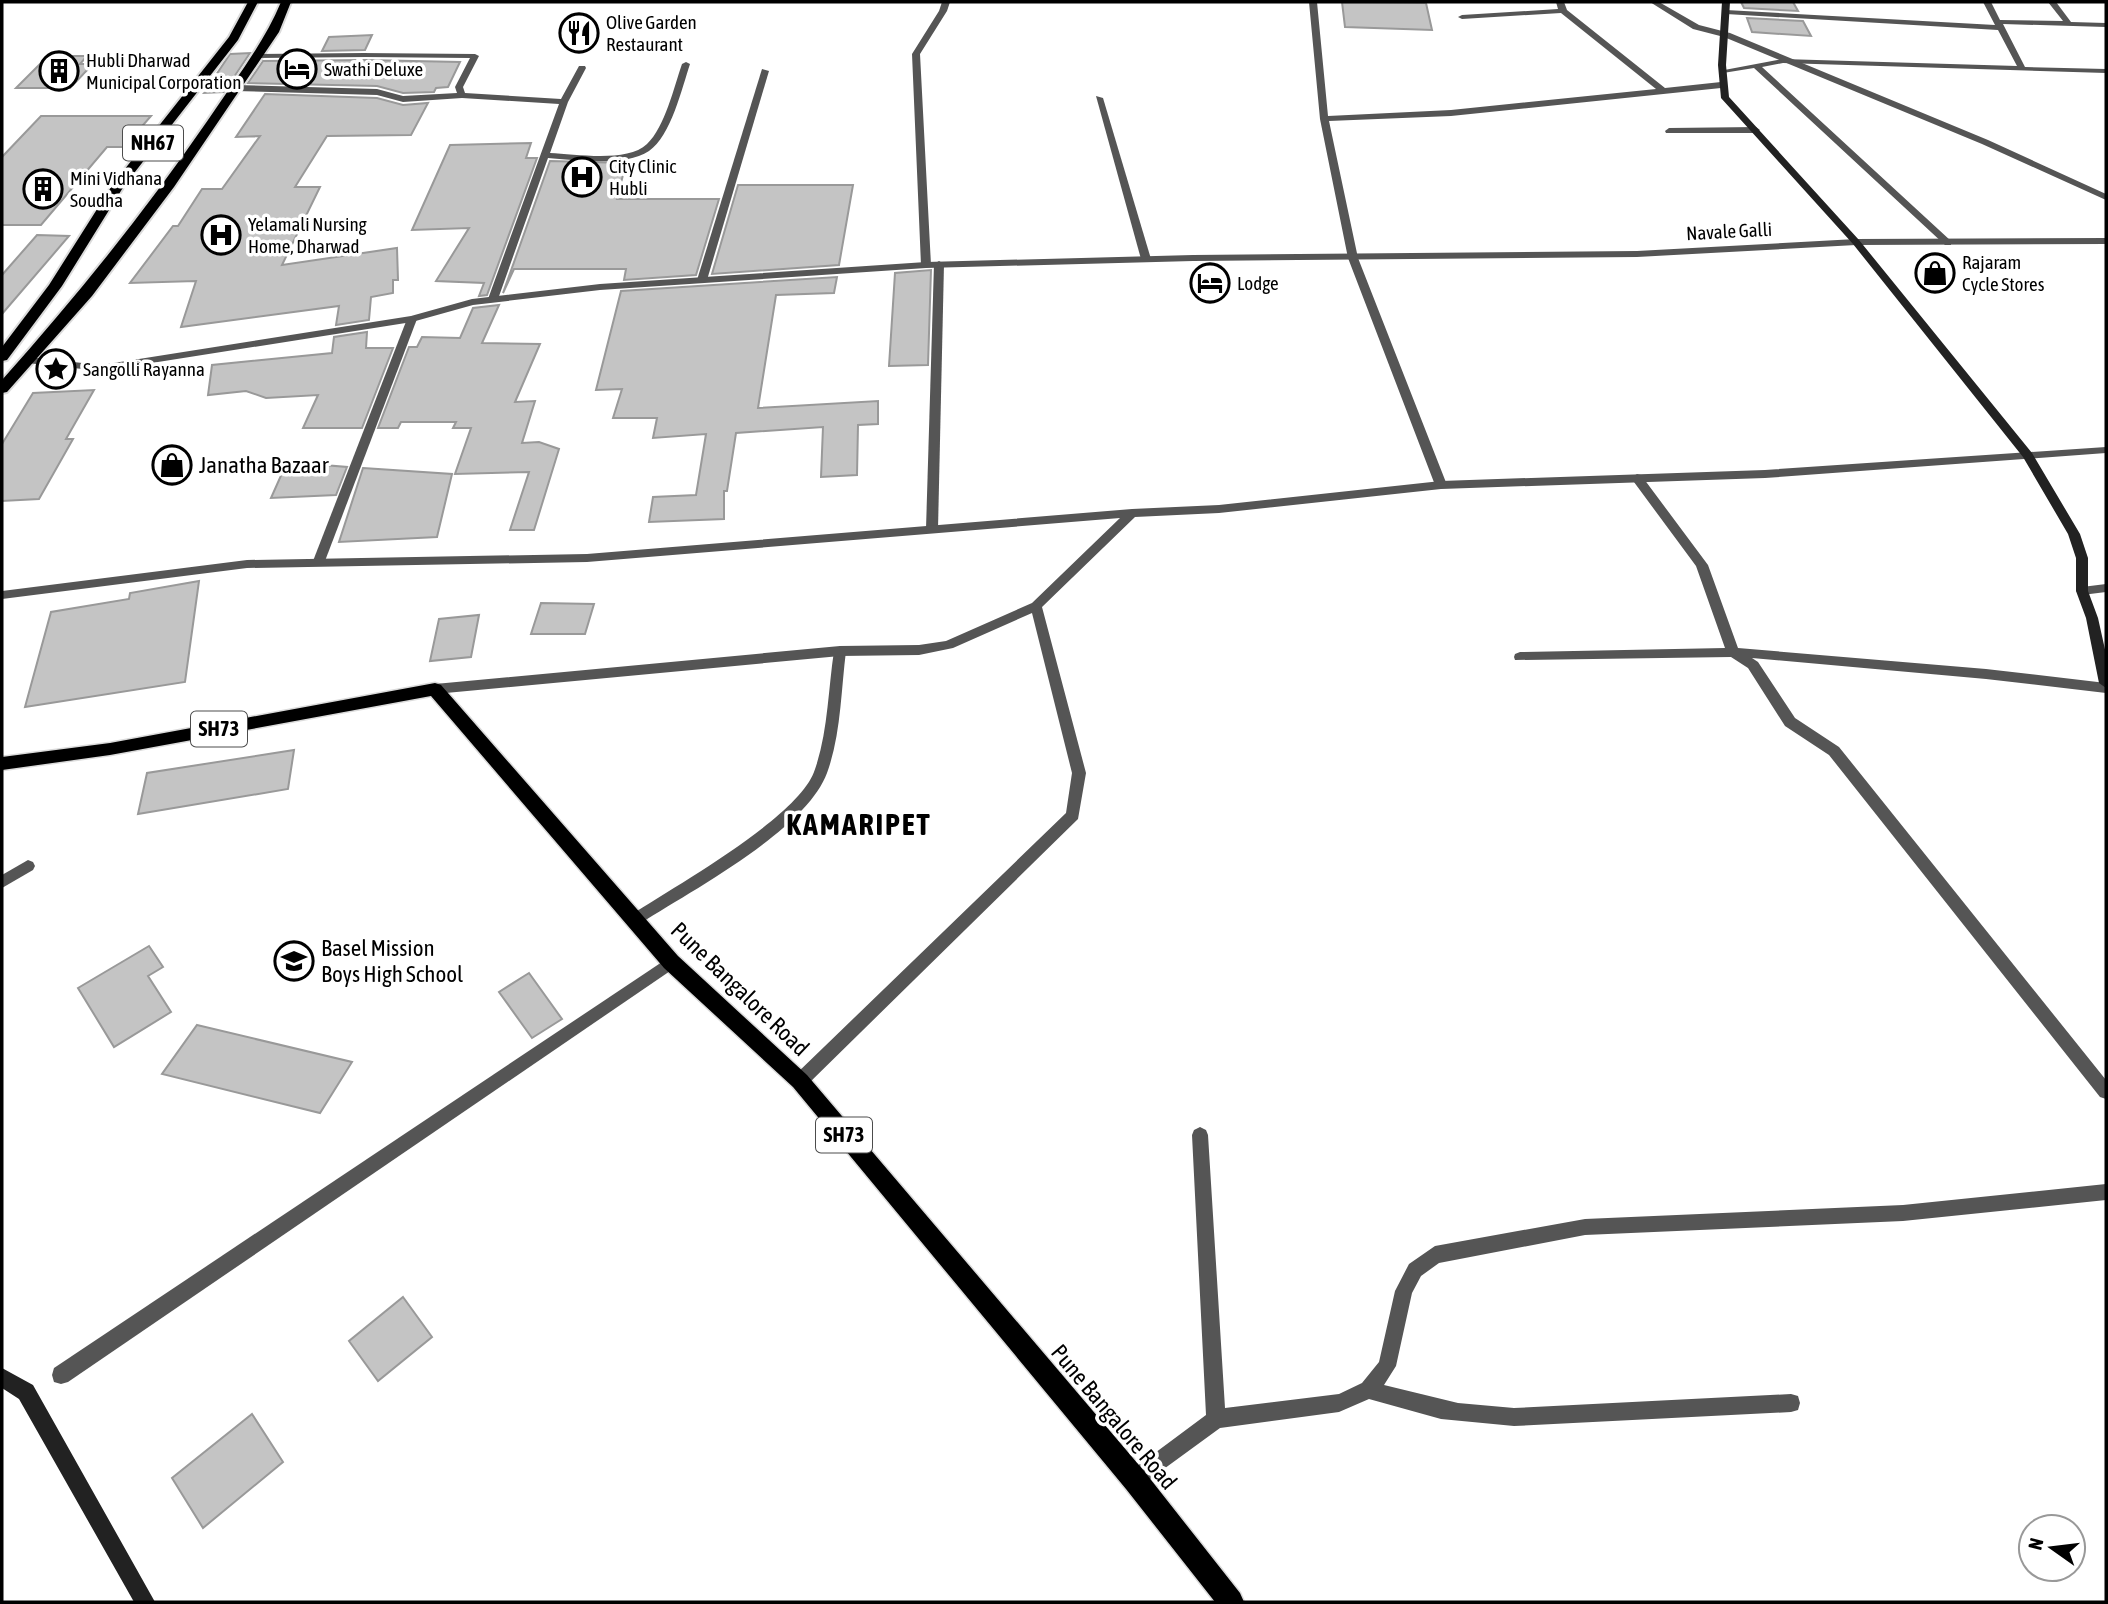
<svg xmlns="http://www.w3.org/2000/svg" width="2108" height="1604" viewBox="0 0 2108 1604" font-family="'Asap Condensed',sans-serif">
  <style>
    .building { fill: #c4c4c4; stroke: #999; stroke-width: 2 }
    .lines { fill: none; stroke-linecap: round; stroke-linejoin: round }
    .primary-casing { stroke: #dbdbdb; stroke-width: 3 }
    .trunk-casing { stroke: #dbdbdb; stroke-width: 4 }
    .service { fill: #555; fill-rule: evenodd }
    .minor { fill: #555; fill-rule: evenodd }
    .tertiary { fill: #555; fill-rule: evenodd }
    .secondary { fill: #222; fill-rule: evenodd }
    .primary { fill: #000; fill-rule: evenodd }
    .trunk { fill: #000; fill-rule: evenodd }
    .labels { text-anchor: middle; stroke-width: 7; stroke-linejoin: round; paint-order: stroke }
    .far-poi-label { font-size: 19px; fill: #000; stroke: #fff; text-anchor: start }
    .far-street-label { font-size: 19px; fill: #000; stroke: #fff }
    .shield { fill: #fff; stroke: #4c4c4c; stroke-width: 2 }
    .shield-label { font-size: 21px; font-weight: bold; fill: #000 }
    .poi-label { font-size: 23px; fill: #000; stroke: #fff; text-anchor: start }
    .street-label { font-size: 23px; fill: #000; stroke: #fff }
    .district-label { font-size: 30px; font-weight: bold; letter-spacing: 2px; fill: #000; stroke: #fff }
  </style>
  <rect width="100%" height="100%" fill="#fff"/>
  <!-- building -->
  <g class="building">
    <polygon points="1342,2 1426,3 1432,30 1345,27"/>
    <polygon points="1741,2 1793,2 1798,11 1744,8"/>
    <polygon points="1747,18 1803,21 1811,36 1752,32"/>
    <polygon points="372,35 365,50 322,51 329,37"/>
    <polygon points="250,53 224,92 204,93 230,54"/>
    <polygon points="48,56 87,56 80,64 93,64 70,88 16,88"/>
    <polygon points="365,60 460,62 448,87 436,88 434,92 403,93 377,86 248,83 263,61"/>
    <polygon points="265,94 377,98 403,105 428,103 411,135 327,136 295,187 320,187 282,265 397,248 398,280 393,280 393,293 371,297 369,320 336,325 339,306 181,327 196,281 130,283 173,226 178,226 202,189 222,189 260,136 236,137"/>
    <polygon points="41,116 151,116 124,147 107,147 41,225 2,225 2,157"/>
    <polygon points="531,143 526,158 537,158 487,295 479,296 484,283 436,281 469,228 412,230 450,145"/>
    <polygon points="550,161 626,163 617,199 719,199 696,275 624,280 626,269 514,269 503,293"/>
    <polygon points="738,185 853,185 839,265 712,274"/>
    <polygon points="37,235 69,236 2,314 2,275"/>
    <polygon points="931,270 928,365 889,366 895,273"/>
    <polygon points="837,277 834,293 776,295 758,408 878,401 878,424 858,425 857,475 821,477 823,427 736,433 727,491 724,491 724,519 649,522 653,497 696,495 706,434 653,438 657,418 613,418 622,389 596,390 621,291"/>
    <polygon points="499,305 482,343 540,344 515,402 535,401 522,443 539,442 559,449 534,530 510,530 529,472 455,474 471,428 453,428 456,422 401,422 398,428 378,428 409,347 417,347 422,337 460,338 473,308"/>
    <polygon points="367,332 366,348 393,348 362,428 303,428 318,395 266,398 246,391 208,395 212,365 332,353 334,337"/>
    <polygon points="94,390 66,439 73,439 39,499 2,501 2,444 33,393"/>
    <polygon points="287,462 347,467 336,495 271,498"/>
    <polygon points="363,468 452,474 437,537 339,542"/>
    <polygon points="199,581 185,682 25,707 51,612 129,599 130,593"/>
    <polygon points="541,603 594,604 585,634 531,634"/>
    <polygon points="479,615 471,657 430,661 439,619"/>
    <polygon points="294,750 288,789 138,814 147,773"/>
    <polygon points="149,946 163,967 148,976 171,1012 114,1047 78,988"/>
    <polygon points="529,973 562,1019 532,1038 499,992"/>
    <polygon points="197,1025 352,1062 320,1113 162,1074"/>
    <polygon points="403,1297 432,1337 378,1381 349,1341"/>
    <polygon points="252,1414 283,1462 203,1528 172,1478"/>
  </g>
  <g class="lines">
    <!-- primary casing -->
    <g class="primary-casing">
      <polygon id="primary" points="435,683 441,685 678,956 807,1075 1144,1471 1240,1593 1244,1602 1215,1602 1126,1489 793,1087 664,968 431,696 110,755 2,770 2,757 110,743"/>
    </g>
    <!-- trunk casing -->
    <g class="trunk-casing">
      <g id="trunk">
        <polygon points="248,2 258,2 238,40 124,186 62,286 7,360 2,361 2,347 49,285 113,184 229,37"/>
        <path d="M281,2H291L279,32L174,187L92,296L7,392L2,393V380C76,297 145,212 208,120C234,81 263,45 281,2Z"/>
      </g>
    </g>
    <!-- service -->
    <polygon class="service" points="364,53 367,53 367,57 257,58 253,56 257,54"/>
    <!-- minor -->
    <g class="minor">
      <polygon points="942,2 950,2 947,11 920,54 931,265 926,268 921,265 912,54 939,11"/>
      <polygon points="1309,2 1317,2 1328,116 1451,110 1656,89 1561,13 1462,19 1458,17 1462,15 1558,9 1556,2 1564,2 1567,10 1665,88 1721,82 1725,85 1721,88 1451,116 1329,121 1358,258 1447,485 1445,488 1437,488 1435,485 1348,258 1320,119"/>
      <polygon points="1983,2 1991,2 2000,20 2063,21 2048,2 2056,2 2071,22 2106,23 2106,27 2003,24 2025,67 2106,69 2106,73 1783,63 1762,67 1951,241 1951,245 1945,245 1754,68 1723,73 1719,71 1783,59 2017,66 1998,30 1726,14 1722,12 1726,10 1995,25"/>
      <path d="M361,53L475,54L479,56L463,87L465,93L561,99L579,66H585L586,68L568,102L550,153C576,154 627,163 647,144C665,127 674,87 682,64L686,62L690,64C682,88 671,136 649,151C625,167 576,160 548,158L498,299L493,302L488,299L559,104L462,98L403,102L377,95L235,91L231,88L235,85L377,89L403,96L457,93L455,87L470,58L364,57H361Z"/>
      <polygon points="762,69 769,71 707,280 699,282 697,280"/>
      <polygon points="1096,96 1103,98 1151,259 1149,261 1141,259"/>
      <polygon points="1669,128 1756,127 1760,130 1756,133 1666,133 1665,131"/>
      <polygon points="939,261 944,264 938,529 932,533 926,529 934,264"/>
      <polygon points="412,316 417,319 325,561 319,565 315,564 313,561 407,319"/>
      <polygon points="1637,474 1641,475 1708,565 1738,648 1986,669 2106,683 2106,693 1986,679 1752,658 1758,662 1795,718 1839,747 2106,1080 2106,1099 2100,1097 1829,755 1785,726 1748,668 1731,657 1515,660 1514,657 1515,654 1520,652 1725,648 1696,566 1631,478"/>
      <polygon points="2106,584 2106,592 2082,595 2076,591 2082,587"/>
      <path d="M840,646L846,651C841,690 841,735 827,773C806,830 693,890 641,923L636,925L631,923L629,919L631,915C675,886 796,819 814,772C828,734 828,690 834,651Z"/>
      <polygon points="28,860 33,862 35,866 33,870 2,888 2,875"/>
      <polygon points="671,956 676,957 679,962 676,967 68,1382 61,1384 54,1382 52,1375 54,1368"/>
      <polygon points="1200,1127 1206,1130 1208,1135 1225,1408 1339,1394 1362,1383 1379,1362 1395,1291 1409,1264 1435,1246 1585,1219 1903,1205 2106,1184 2106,1200 1903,1221 1585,1235 1439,1263 1421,1276 1412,1293 1396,1366 1384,1385 1458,1403 1514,1408 1791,1394 1798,1396 1800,1403 1798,1410 1791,1412 1514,1426 1441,1419 1369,1399 1339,1412 1220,1428 1135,1490 1128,1487 1125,1480 1128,1473 1206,1415 1192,1135 1194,1130"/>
    </g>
    <!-- tertiary -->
    <g class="tertiary">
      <polygon points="1650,2 1659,2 1699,25 1730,33 1988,140 2106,194 2106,200 1982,144 1724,37 1693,29"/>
      <polygon points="2106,238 2106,244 1856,245 1637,257 1193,261 926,268 600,290 473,305 412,322 101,371 27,363 22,360 27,357 101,365 411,316 472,299 600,284 926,262 1193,255 1637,251 1856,239"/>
      <polygon points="2106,447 2106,453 1765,478 1441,489 1219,513 1135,517 1042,607 1086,773 1078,819 806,1086 800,1088 794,1086 792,1081 794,1076 1066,813 1072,773 1032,613 953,648 919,655 840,656 435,694 428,689 435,684 840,646 919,645 946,641 1032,603 1120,518 587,562 247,568 2,599 2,591 247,560 587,554 1132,509 1219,505 1441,481 1765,470"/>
    </g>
    <!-- secondary -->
    <g class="secondary">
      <polygon points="1722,2 1730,2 1726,65 1729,97 1859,240 2032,453 2080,534 2088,558 2088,591 2098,618 2106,654 2106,688 2099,683 2086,618 2076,591 2076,558 2068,534 2023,457 1853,244 1721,98 1718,65"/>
      <polygon points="2,1368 33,1385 155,1602 134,1602 19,1399 2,1388"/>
    </g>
    <!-- primary -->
    <use href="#primary" class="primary"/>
    <!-- trunk -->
    <use href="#trunk" class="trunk"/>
  </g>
  <!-- icons -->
  <defs>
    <g id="restaurant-ring" transform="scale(2.0125)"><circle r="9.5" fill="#fff" stroke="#000" stroke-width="1.5"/><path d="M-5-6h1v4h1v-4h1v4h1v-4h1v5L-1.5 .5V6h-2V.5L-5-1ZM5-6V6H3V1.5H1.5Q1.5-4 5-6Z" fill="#000"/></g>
    <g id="hotel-ring" transform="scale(2.0125)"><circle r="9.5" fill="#fff" stroke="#000" stroke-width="1.5"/><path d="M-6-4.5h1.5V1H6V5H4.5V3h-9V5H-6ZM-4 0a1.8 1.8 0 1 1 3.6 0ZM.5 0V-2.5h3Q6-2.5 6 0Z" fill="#000"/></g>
    <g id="building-ring" transform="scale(2.0125)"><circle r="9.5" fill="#fff" stroke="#000" stroke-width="1.5"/><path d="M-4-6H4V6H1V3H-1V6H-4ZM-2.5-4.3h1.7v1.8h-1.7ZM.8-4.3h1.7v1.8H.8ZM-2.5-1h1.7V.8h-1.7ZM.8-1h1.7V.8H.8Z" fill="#000"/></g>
    <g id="hospital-ring" transform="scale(2.0125)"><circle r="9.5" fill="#fff" stroke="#000" stroke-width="1.5"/><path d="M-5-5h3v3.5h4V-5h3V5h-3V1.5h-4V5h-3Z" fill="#000"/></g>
    <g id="shop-ring" transform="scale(2.0125)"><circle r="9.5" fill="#fff" stroke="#000" stroke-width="1.5"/><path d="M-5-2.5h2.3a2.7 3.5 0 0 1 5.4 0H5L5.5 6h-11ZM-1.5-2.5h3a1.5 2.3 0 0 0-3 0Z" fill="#000"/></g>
    <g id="sight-ring" transform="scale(2.0125)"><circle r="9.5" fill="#fff" stroke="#000" stroke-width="1.5"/><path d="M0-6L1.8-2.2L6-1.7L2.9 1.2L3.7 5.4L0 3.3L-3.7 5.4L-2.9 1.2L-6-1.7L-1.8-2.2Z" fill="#000"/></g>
    <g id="school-ring" transform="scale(2.0125)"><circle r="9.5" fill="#fff" stroke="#000" stroke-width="1.5"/><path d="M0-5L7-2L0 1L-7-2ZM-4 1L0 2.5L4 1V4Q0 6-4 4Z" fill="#000"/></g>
  </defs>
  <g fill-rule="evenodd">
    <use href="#restaurant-ring" x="579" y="33"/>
    <use href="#hotel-ring" x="297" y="69"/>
    <use href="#building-ring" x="59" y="71"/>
    <use href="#hospital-ring" x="582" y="177"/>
    <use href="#building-ring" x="43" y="189"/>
    <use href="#hospital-ring" x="221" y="235"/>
    <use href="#shop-ring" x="1935" y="273"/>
    <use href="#hotel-ring" x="1210" y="283"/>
    <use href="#sight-ring" x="56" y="369"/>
    <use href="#shop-ring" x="172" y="465"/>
    <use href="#school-ring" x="294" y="961"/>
  </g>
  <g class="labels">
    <!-- far-poi labels -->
    <g class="far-poi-label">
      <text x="606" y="29">Olive Garden<tspan x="606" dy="22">Restaurant</tspan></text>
      <text x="86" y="67">Hubli Dharwad<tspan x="86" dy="22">Municipal Corporation</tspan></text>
      <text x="324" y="76">Swathi Deluxe</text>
      <text x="609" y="173">City Clinic<tspan x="609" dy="22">Hubli</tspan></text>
      <text x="70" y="185">Mini Vidhana<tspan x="70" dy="22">Soudha</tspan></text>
      <text x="248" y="231">Yelamali Nursing<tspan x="248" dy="22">Home, Dharwad</tspan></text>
      <text x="1962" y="269">Rajaram<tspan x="1962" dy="22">Cycle Stores</tspan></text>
      <text x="1237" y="290">Lodge</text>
      <text x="83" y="376">Sangolli Rayanna</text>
    </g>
    <!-- far-street labels -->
    <g class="far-street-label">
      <text transform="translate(1729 231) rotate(-3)" y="7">Navale Galli</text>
    </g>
    <!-- shield labels -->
    <g class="shield">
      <rect x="123" y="125.5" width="60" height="35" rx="5"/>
      <rect x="191" y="711.5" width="56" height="35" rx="5"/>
      <rect x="816" y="1117.5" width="56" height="35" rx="5"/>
    </g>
    <g class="shield-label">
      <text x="153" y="150">NH67</text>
      <text x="219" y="736">SH73</text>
      <text x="844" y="1142">SH73</text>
    </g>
    <!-- poi labels -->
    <g class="poi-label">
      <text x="199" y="473">Janatha Bazaar</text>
      <text x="321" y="956">Basel Mission<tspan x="321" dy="26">Boys High School</tspan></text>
    </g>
    <!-- street labels -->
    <g class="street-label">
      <text transform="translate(740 989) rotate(44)" y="8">Pune Bangalore Road</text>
      <text transform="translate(1114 1417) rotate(50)" y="8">Pune Bangalore Road</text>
    </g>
    <!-- district labels -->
    <g class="district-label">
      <text x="859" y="835">KAMARIPET</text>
    </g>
  </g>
  <!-- border -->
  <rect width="2108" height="1604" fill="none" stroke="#000000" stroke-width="7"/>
  <!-- north arrow -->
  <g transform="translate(2052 1548) rotate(284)"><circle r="33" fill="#ffffff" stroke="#999999" stroke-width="2"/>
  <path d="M0-5L12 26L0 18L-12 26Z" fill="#000000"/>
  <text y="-10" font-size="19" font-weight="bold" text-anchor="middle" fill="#000000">N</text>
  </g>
</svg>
